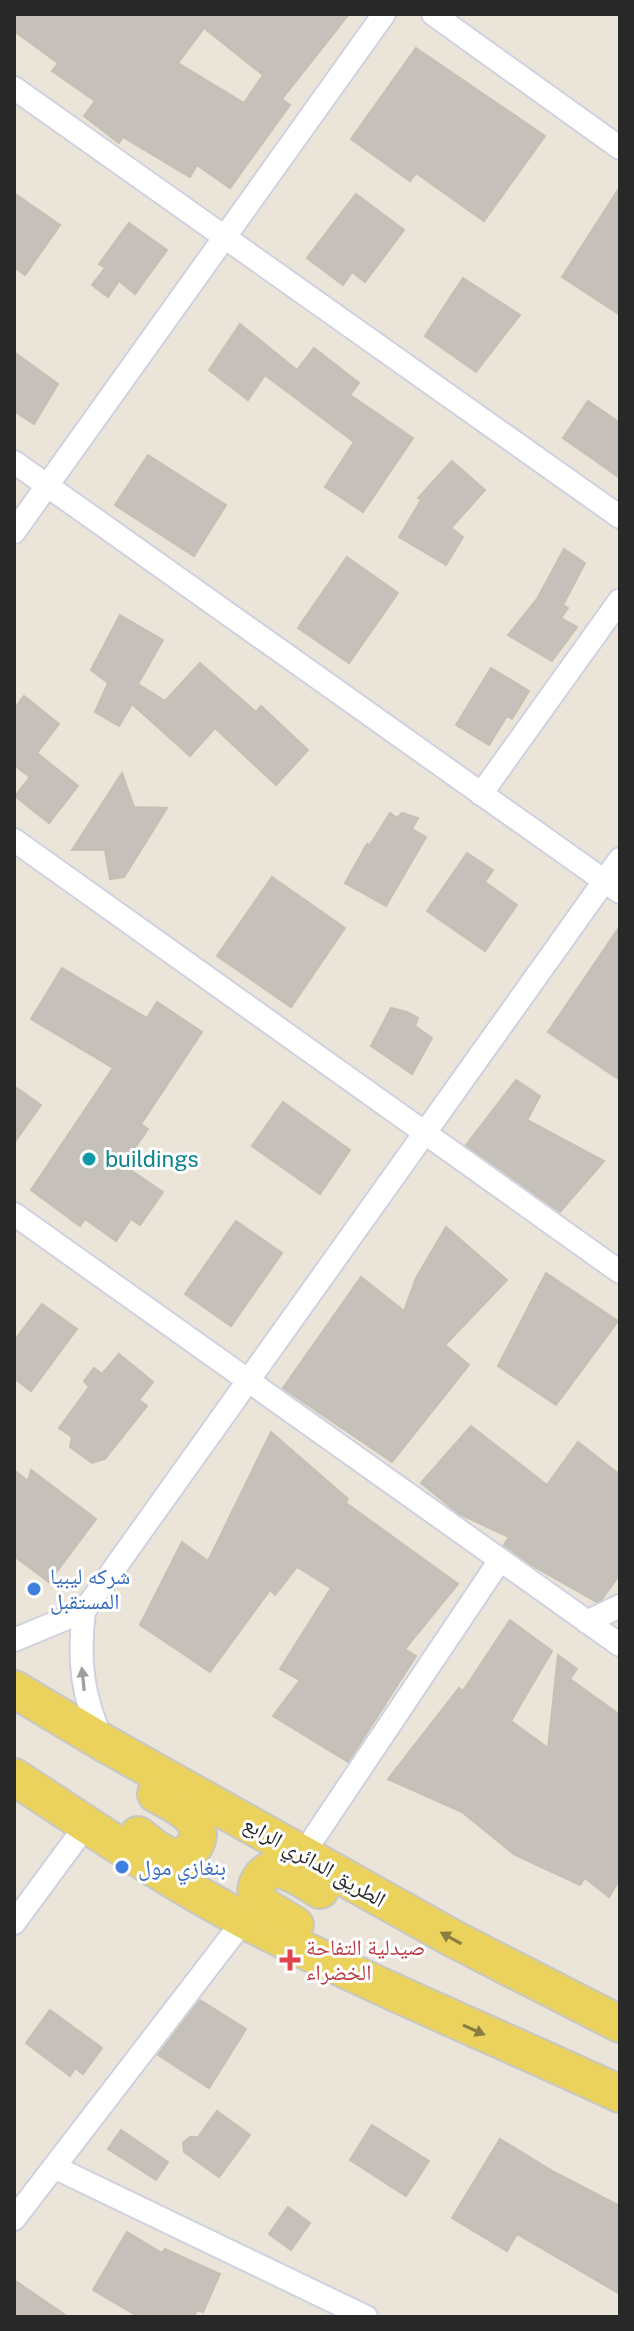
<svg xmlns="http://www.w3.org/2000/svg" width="634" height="2331" viewBox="0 0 634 2331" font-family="'Public Sans','Noto Naskh Arabic',sans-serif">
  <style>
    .building { fill: #c5c0b9; stroke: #c5c0b3; stroke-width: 2; fill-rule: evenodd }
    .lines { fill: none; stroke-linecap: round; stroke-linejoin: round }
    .street-casing { stroke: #cfd1e0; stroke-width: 26 }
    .primary-casing { stroke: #c7c7c7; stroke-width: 40 }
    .street { stroke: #fff; stroke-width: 22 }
    .primary { stroke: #ebd25d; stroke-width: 36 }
    .oneway { fill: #9e9e9e }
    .oneway2 { fill: #8a7d42 }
    .culture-dot { fill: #0f9aa8; stroke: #fff; stroke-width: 3 }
    .shop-dot { fill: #3f7fe0; stroke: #fff; stroke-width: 3 }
    .health-dot { fill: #e0444e; stroke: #fff; stroke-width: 3 }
    .labels { text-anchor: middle; stroke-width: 6; stroke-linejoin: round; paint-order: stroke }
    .culture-label { font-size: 22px; fill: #0d838f; stroke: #fff; text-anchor: start }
    .shop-label { font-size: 22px; fill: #366cbe; stroke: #fff; text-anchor: start }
    .street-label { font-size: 22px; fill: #282828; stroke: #fff }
    .health-label { font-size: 22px; fill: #be3a42; stroke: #fff; text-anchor: start }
  </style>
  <rect width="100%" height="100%" fill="#eae4d9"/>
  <!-- building -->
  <g class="building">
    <path d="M14,14H349L282,99L290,105L230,188L197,165L190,177L123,137L119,143L84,116L95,101L52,71L58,63L14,31ZM204,28L263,75L244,103L178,63Z"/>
    <polygon points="416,48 545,136 484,221 416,173 410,181 351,139"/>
    <polygon points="620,187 620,315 562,277"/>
    <polygon points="14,193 60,225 25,275 14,267"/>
    <polygon points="356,194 404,230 365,282 352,272 343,285 307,258"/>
    <polygon points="129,223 167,250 135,294 119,281 108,297 92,285 105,268 99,264"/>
    <polygon points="463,278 520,315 476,372 425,336"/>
    <polygon points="240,324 297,370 314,348 359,383 350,395 413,438 363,512 325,487 354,442 265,375 248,400 209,370"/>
    <polygon points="14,352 58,384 34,424 14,411"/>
    <polygon points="588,401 620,423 620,478 563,438"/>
    <polygon points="148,455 226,505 194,556 115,505"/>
    <polygon points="452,461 485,490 451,528 463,537 446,565 399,537 421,500 418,498"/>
    <polygon points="564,549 585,563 563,605 568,608 561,618 577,627 552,661 508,635 537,599"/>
    <polygon points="347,557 398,593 349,663 298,628"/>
    <polygon points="120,615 163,640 138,684 165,701 200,663 256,712 261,706 308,750 276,785 215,728 190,756 132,704 119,726 95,712 108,683 91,670"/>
    <polygon points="491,668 529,691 512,719 507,716 489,745 456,725"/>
    <polygon points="24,696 59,724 37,753 78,786 49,823 15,796 30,777 14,765 14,709"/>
    <polygon points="122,773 134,807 167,808 124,877 110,879 105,850 72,850"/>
    <polygon points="390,813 397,818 402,813 418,818 412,829 426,837 386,906 345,883 367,844 370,845"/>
    <polygon points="467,853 493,870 485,882 517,905 485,951 427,911"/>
    <polygon points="272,877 345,928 291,1007 217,956"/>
    <polygon points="620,926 620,1080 548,1032"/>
    <polygon points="62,968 147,1018 157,1002 202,1032 141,1124 148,1129 123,1165 163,1192 140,1225 131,1219 116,1241 85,1219 80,1226 31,1190 113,1068 31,1019"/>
    <polygon points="391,1008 407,1012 418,1018 415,1026 432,1038 412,1074 371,1046"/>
    <polygon points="516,1080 540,1096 527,1120 604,1161 560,1212 466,1145"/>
    <polygon points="14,1086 41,1105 14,1143"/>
    <polygon points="283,1102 350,1150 320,1194 252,1146"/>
    <polygon points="236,1221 282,1253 231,1326 185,1294"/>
    <polygon points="446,1227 507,1280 445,1345 469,1365 392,1462 283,1388 361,1277 404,1311 416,1278"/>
    <polygon points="546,1273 618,1321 556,1405 498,1366"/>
    <polygon points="42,1304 77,1329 31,1391 14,1378 14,1341"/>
    <polygon points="119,1354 153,1382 139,1400 147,1406 105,1459 92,1463 70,1447 72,1437 59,1428 89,1387 84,1381 94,1368 102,1374"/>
    <polygon points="471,1426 547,1485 578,1442 620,1475 620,1574 602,1599 597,1602 533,1566 504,1545 509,1537 459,1514 421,1483"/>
    <polygon points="271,1432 348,1499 346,1503 458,1584 405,1649 416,1656 348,1762 273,1716 300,1680 280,1669 331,1588 297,1567 275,1595 270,1590 210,1672 140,1625 182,1542 208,1561"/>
    <polygon points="14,1470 28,1481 31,1470 96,1519 49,1582 14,1556"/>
    <polygon points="510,1620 552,1651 511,1721 548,1748 558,1655 577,1669 570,1679 620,1715 620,1879 609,1897 585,1878 580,1885 515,1855 462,1812 388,1779 459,1688 463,1691"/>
    <polygon points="200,2000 246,2029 209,2088 158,2055"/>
    <polygon points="50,2010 102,2048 83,2074 75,2068 70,2076 26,2043"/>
    <polygon points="217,2111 250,2135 219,2177 184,2152 183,2143 190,2137 198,2137"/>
    <polygon points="372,2125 429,2161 406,2196 350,2160"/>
    <polygon points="121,2130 168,2162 156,2180 108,2149"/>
    <polygon points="500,2139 554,2172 620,2206 620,2294 517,2234 507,2251 452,2218"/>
    <polygon points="288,2207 310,2223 291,2250 269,2234"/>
    <polygon points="127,2232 162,2253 165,2249 220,2274 203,2312 197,2310 194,2317 139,2317 93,2290"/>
    <polygon points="14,2280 68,2317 14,2317"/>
  </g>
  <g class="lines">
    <!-- street casing -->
    <g class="street-casing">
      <g id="street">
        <polyline points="433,14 620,148"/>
        <polyline points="14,88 620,517"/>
        <polyline points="14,462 620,892"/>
        <polyline points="14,532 384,14"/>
        <polyline points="481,794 620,600"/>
        <polyline points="14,840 620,1272"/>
        <polyline points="14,1214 620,1645"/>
        <path d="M84,1611C78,1660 82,1697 103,1742"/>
        <polyline points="587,1622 620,1606"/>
        <polyline points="14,1640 84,1611 620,859"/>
        <polyline points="303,1854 500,1560"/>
        <polyline points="14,1923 87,1824"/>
        <polyline points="54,2167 366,2317"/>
        <polyline points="14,2219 244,1920"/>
      </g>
    </g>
    <!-- primary casing -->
    <g class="primary-casing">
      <g id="primary">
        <polyline points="14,1689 104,1743 454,1939 620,2024"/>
        <path d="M14,1777C90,1826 165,1879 246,1921C368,1984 495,2036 620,2094"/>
        <path d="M138,1835C147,1842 159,1853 170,1856C192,1861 206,1835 193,1819C184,1808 169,1801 156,1794"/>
        <path d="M295,1925L262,1905C257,1898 254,1890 259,1881C273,1855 303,1880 320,1890"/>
      </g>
    </g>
    <!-- street -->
    <use href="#street" class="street"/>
    <!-- primary -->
    <use href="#primary" class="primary"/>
  </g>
  <!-- one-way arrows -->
  <defs><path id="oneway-solid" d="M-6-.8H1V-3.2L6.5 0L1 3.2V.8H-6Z" transform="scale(2)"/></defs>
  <use class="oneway" href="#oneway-solid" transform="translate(83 1679) rotate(-96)"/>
  <g class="oneway2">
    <use href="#oneway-solid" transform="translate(451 1938) rotate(-151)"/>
    <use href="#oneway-solid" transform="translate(474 2030) rotate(24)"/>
  </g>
  <!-- markers -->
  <circle class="culture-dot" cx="89" cy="1159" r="8"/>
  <g class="shop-dot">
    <circle cx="34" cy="1589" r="8"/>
    <circle cx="122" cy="1867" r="8"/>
  </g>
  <path class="health-dot" d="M286 1948h8v8h8v8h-8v8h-8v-8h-8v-8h8z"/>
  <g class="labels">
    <!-- culture labels -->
    <g class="culture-label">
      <text x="105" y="1167">buildings</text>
    </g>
    <!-- shop labels -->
    <g class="shop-label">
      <text x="50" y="1584">شركه ليبيا<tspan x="50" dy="25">المستقبل</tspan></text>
      <text x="138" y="1875">بنغازي مول</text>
    </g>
    <!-- street labels -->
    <g class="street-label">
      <text transform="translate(315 1861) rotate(30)" y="8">الطريق الدائري الرابع</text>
    </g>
    <!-- health labels -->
    <g class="health-label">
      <text x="306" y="1955">صيدلية التفاحة<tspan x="306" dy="25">الخضراء</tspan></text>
    </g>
  </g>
  <!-- border -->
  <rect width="634" height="2331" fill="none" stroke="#282828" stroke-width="32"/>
</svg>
